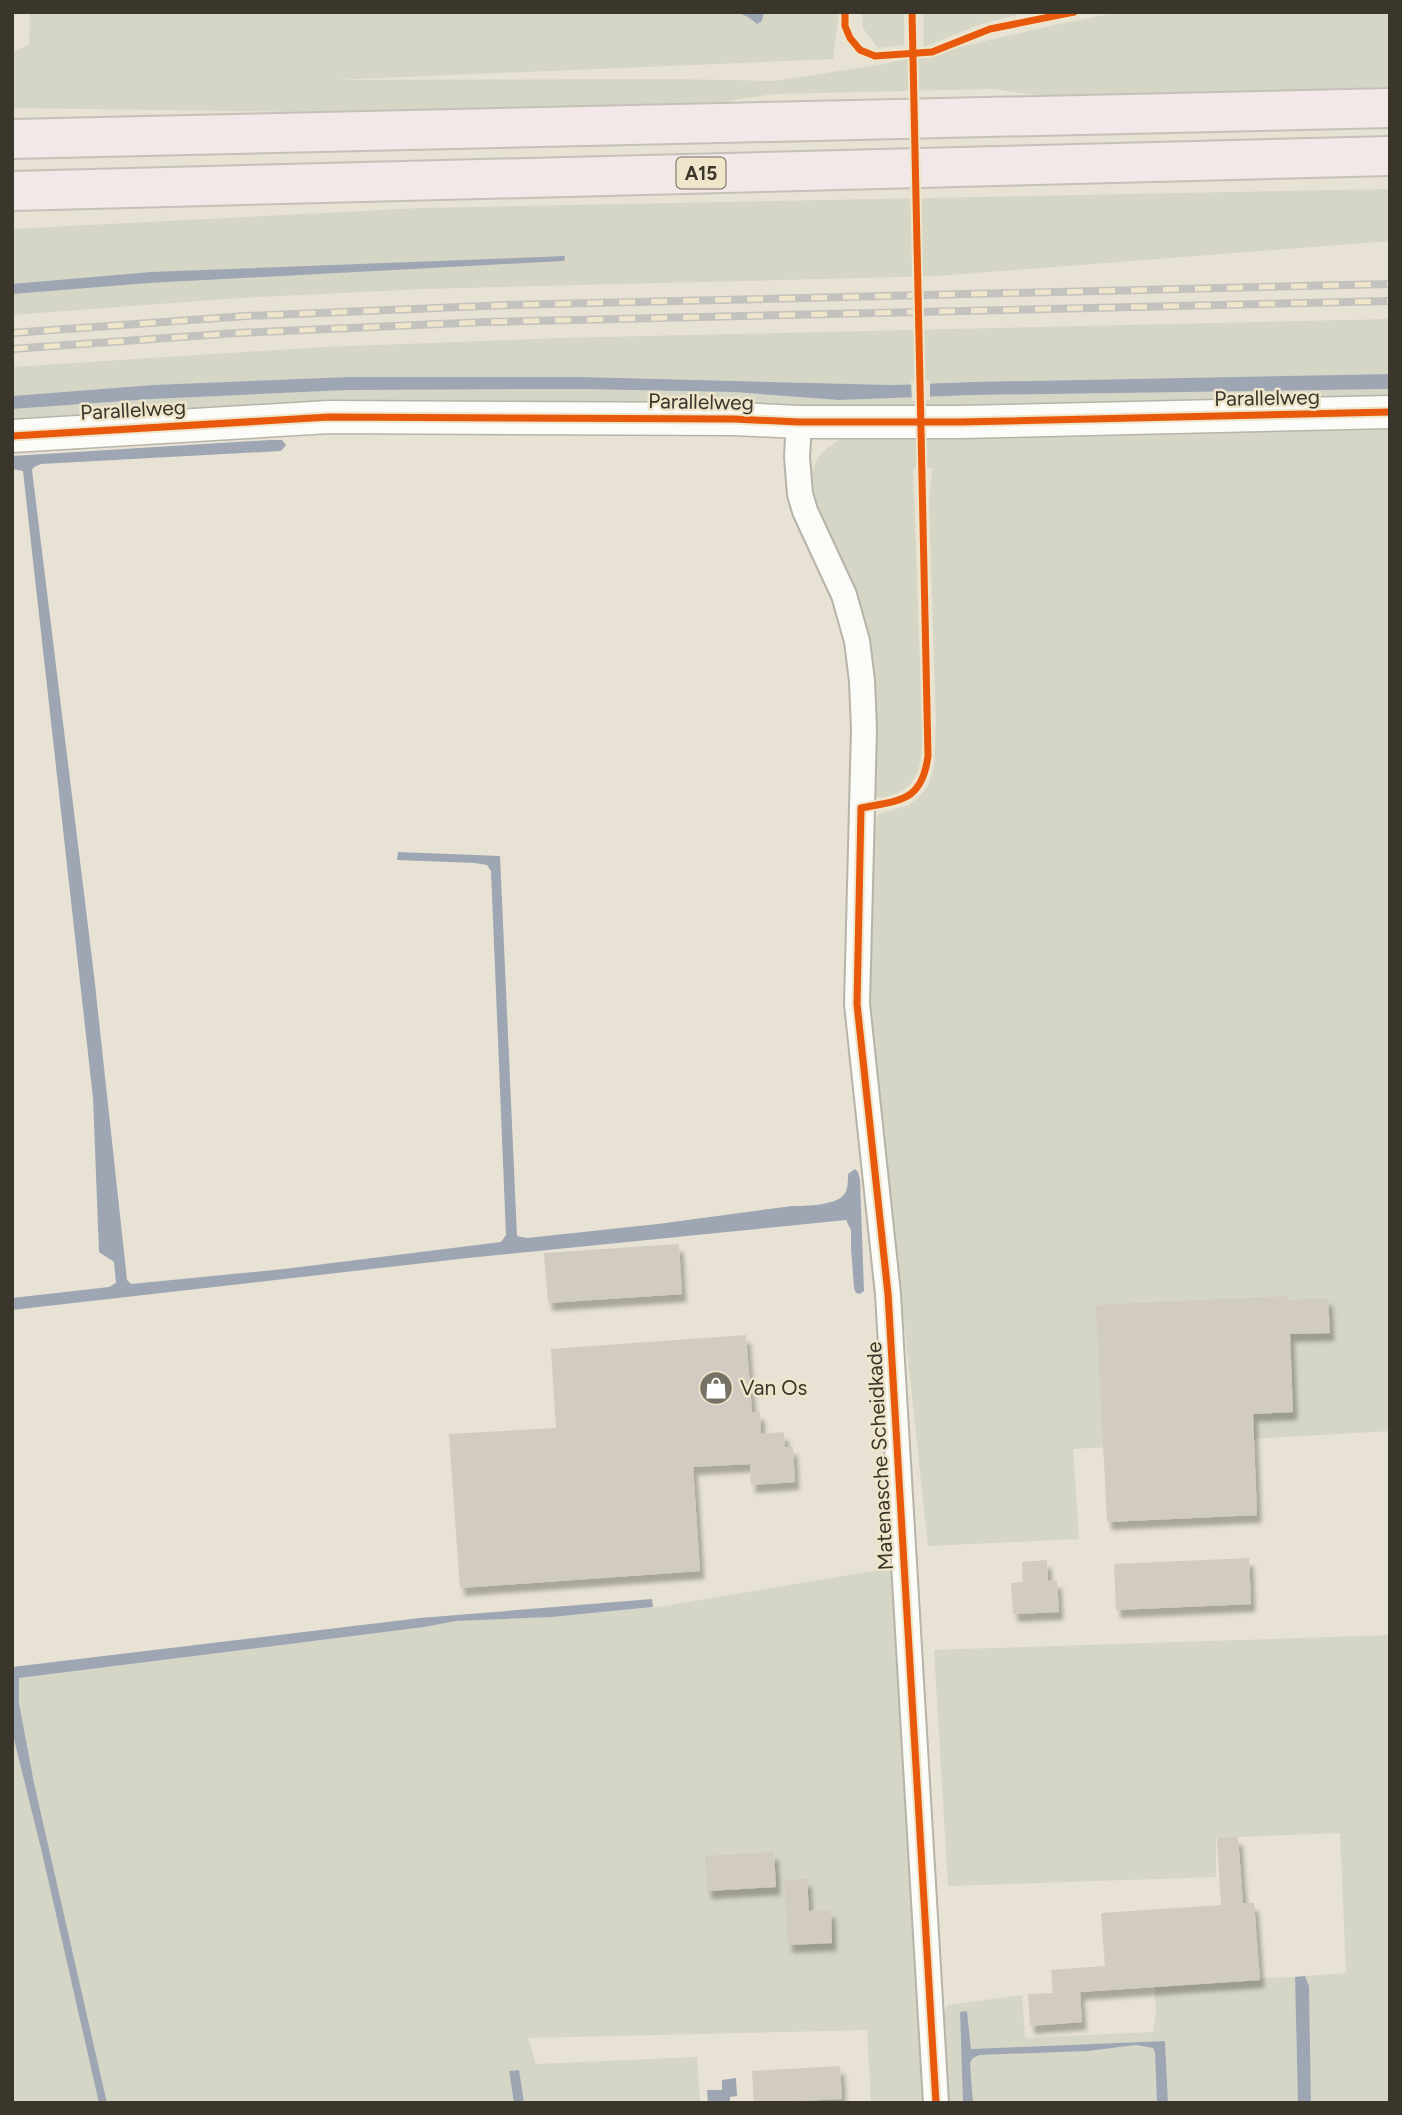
<svg xmlns="http://www.w3.org/2000/svg" width="1402" height="2115" viewBox="0 0 1402 2115" font-family="Figtree,sans-serif">
  <style>
    .green { fill: #d5d6c5 }
    .water { fill: #9ea6b4 }
    .pier { fill: #e7e2d3 }
    .building { fill: #d1cbc2; filter: url(#shadow) }
    .lines { fill: none; stroke-linecap: round; stroke-linejoin: round }
    .minor-casing { stroke: #b8b3a8; stroke-width: 28 }
    .tertiary-casing { stroke: #b8b3a8; stroke-width: 35 }
    .motorway-casing { stroke: #c4c1b9; stroke-width: 42 }
    .minor { stroke: #fbfbf8; stroke-width: 24 }
    .tertiary { stroke: #fbfbf8; stroke-width: 32 }
    .motorway { stroke: #f2e8e7; stroke-width: 38 }
    .rail-casing { stroke: #c3c2be; stroke-width: 8 }
    .rail { stroke: #efe5cb; stroke-width: 5; stroke-dasharray: 16; stroke-linecap: butt }
    .cycleway-casing { stroke: #efe5cb; stroke-width: 11 }
    .cycleway { stroke: #e8590c; stroke-width: 7 }
    .labels { text-anchor: middle; stroke-width: 5; stroke-linejoin: round; paint-order: stroke }
    .shield { fill: #efe5cb; stroke: #706a5c; stroke-width: 2 }
    .shield-label { font-size: 19px; font-weight: bold; fill: #3a362c }
    .street-label { font-size: 21px; fill: #3a362c; stroke: #efe5cb }
    .poi-label { font-size: 21px; fill: #3a362c; stroke: #efe5cb; text-anchor: start }
  </style>
  <defs>
    <filter id="shadow"><feDropShadow dx="4.5" dy="8" stdDeviation="2" flood-color="#0004"/></filter>
  </defs>
  <rect width="100%" height="100%" fill="#e7e2d3"/>
  <!-- green -->
  <g class="green">
    <polygon points="764,12 839,12 833,59 335,80 671,79 775,81 884,64 1055,25 1119,12 1390,12 1390,87 1061,98 992,89 774,94 734,100 712,107 309,112 12,108 12,52 29,45 30,14 741,14 748,17 755,23 762,21"/>
    <polygon points="862,12 904,12 904,45 878,48 863,28"/>
    <polygon points="923,12 1028,12 981,24 924,47"/>
    <polygon points="1390,189 1390,241 937,276 424,289 239,298 12,315 12,229 422,208"/>
    <polygon points="1390,319 1390,374 972,382 892,385 581,377 348,377 153,385 12,396 12,367 324,347 562,338"/>
    <polygon points="580,389 734,392 839,400 973,395 1390,389 1390,400 12,424 12,409 153,399 347,390"/>
    <path d="M1390,424V1431L1073,1449L1079,1539L928,1546L871,1012L868,967L874,820L879,814L909,805L921,795L928,786L934,766L936,721L929,503L932,468L913,469L922,720C922,747 926,784 894,794C886,797 880,799 872,795L874,708L810,492C810,462 821,447 849,436Z"/>
    <polygon points="897,1567 929,2103 871,2103 867,2030 528,2038 536,2064 697,2057 700,2103 524,2103 518,2070 509,2071 514,2103 107,2103 34,1783 19,1703 19,1678 424,1627 456,1621 552,1617 658,1607"/>
    <polygon points="1390,1635 1390,2103 1311,2103 1309,1987 1305,1976 1346,1973 1340,1833 1216,1838 1216,1877 948,1886 934,1650"/>
    <polygon points="12,1731 42,1853 99,2103 12,2103"/>
    <path d="M1295,1977L1298,2103H1168L1165,2041L971,2049L967,2011L960,2012L963,2103H946C945,2082 937,2019 948,2005L1022,1995L1025,2038L1153,2032L1156,2013L1154,1983Z"/>
    <polygon points="1136,2045 1153,2048 1155,2052 1157,2103 973,2103 970,2063 973,2058 980,2055 1088,2051"/>
  </g>
  <!-- water -->
  <g class="water">
    <polygon points="12,12 764,12 762,21 757,24 748,17 741,14"/>
    <polygon points="565,256 564,261 149,283 12,294 12,284 151,272"/>
    <polygon points="1390,374 1390,389 973,395 839,400 734,392 580,389 347,390 153,399 12,409 12,396 153,385 348,377 581,377 892,385 972,382"/>
    <path d="M270,440H282L286,445L281,451L41,464L34,467L32,470L94,975L127,1280L131,1284L284,1269L501,1242L506,1235L491,871L487,865L475,863L397,860L398,852L500,856L517,1236L527,1238L658,1224L792,1206C805,1206 841,1206 846,1191C848,1187 848,1179 848,1174L855,1169L858,1172L860,1180L864,1291L860,1294L856,1293L854,1288L851,1248V1230L846,1220L468,1258L12,1310V1298L109,1287L116,1283L114,1262L99,1252L93,1098L23,471L12,469V456Z"/>
    <polygon points="652,1599 653,1607 552,1617 456,1621 424,1627 19,1678 19,1703 34,1783 107,2103 99,2103 42,1853 12,1731 12,1667 420,1618"/>
    <polygon points="1305,1976 1309,1986 1311,2103 1298,2103 1295,1977"/>
    <polygon points="967,2011 971,2049 1165,2041 1168,2103 1157,2103 1155,2053 1153,2048 1136,2045 1088,2051 980,2055 973,2058 970,2063 973,2103 963,2103 960,2012"/>
    <polygon points="519,2070 524,2103 514,2103 509,2071"/>
    <polygon points="736,2078 737,2096 730,2097 730,2103 708,2103 707,2090 722,2090 722,2080"/>
  </g>
  <!-- pier -->
  <polygon class="pier" points="930,380 930,400 912,401 911,381"/>
  <!-- building -->
  <g class="building">
    <polygon points="679,1244 682,1294 548,1303 544,1253"/>
    <polygon points="1288,1296 1288,1300 1328,1298 1330,1333 1290,1334 1293,1412 1253,1414 1257,1515 1107,1522 1096,1305"/>
    <polygon points="746,1335 752,1412 760,1412 761,1434 784,1432 785,1447 793,1447 795,1482 751,1485 750,1464 693,1467 700,1571 460,1588 449,1434 556,1428 551,1349"/>
    <polygon points="1249,1558 1251,1604 1116,1610 1114,1564"/>
    <polygon points="1047,1560 1048,1581 1057,1580 1059,1612 1013,1614 1011,1583 1023,1582 1022,1562"/>
    <polygon points="1238,1837 1243,1903 1254,1903 1260,1980 1080,1992 1082,2022 1030,2026 1028,1994 1053,1993 1051,1970 1105,1966 1101,1913 1221,1905 1217,1838"/>
    <polygon points="774,1852 776,1887 707,1891 705,1856"/>
    <polygon points="807,1879 809,1911 831,1910 832,1943 788,1945 784,1880"/>
    <polygon points="840,2066 842,2099 754,2103 752,2071"/>
  </g>
  <g class="lines">
    <!-- minor casing -->
    <g class="minor-casing">
      <polyline id="minor" points="799,422 797,457 800,494 805,511 844,595 857,641 862,681 864,729 857,1004 888,1294 936,2103"/>
    </g>
    <!-- tertiary casing -->
    <g class="tertiary-casing">
      <polyline id="tertiary" points="12,436 329,417 734,419 799,422 960,422 1390,412"/>
    </g>
    <!-- motorway casing -->
    <g class="motorway-casing">
      <g id="motorway">
        <polyline points="12,139 1390,108"/>
        <polyline points="12,191 1390,156"/>
      </g>
    </g>
    <!-- minor -->
    <use href="#minor" class="minor"/>
    <!-- tertiary -->
    <use href="#tertiary" class="tertiary"/>
    <!-- motorway -->
    <use href="#motorway" class="motorway"/>
    <!-- rail casing -->
    <g class="rail-casing">
      <g id="rail">
        <polyline points="12,333 246,316 508,305 1390,284"/>
        <polyline points="12,349 237,333 485,322 1390,301"/>
      </g>
    </g>
    <!-- rail -->
    <use href="#rail" class="rail"/>
    <!-- cycleway casing -->
    <g class="cycleway-casing">
      <g id="cycleway">
        <polyline points="845,12 845,26 850,38 860,50 875,56 932,52 990,29 1074,12"/>
        <path d="M912,12L928,756C922,802 900,800 861,808L857,1004L888,1294L936,2103"/>
        <polyline points="12,436 329,417 734,419 799,422 960,422 1390,412"/>
      </g>
    </g>
    <!-- cycleway -->
    <use href="#cycleway" class="cycleway"/>
  </g>
  <!-- icons -->
  <defs>
    <g id="shop-disc" transform="scale(1.75)"><circle r="9.5" fill="#777266" stroke="#efe5cb"/><path d="M-5-2.5h2.3a2.7 3.5 0 0 1 5.4 0H5L5.5 6h-11ZM-1.5-2.5h3a1.5 2.3 0 0 0-3 0Z" fill="#fff"/></g>
  </defs>
  <g fill-rule="evenodd">
    <use href="#shop-disc" x="716" y="1388"/>
  </g>
  <g class="labels">
    <!-- shield labels -->
    <rect class="shield" x="676.5" y="157.5" width="49" height="31" rx="5"/>
    <g class="shield-label">
      <text x="701" y="180">A15</text>
    </g>
    <!-- street labels -->
    <g class="street-label">
      <text transform="translate(1267 398) rotate(-1)" y="7">Parallelweg</text>
      <text transform="translate(701 402) rotate(1)" y="7">Parallelweg</text>
      <text transform="translate(133 410) rotate(-3)" y="7">Parallelweg</text>
      <text transform="translate(880 1456) rotate(-93)" y="7">Matenasche Scheidkade</text>
    </g>
    <!-- poi labels -->
    <g class="poi-label">
      <text x="740" y="1395">Van Os</text>
    </g>
  </g>
  <!-- border -->
  <rect width="1402" height="2115" fill="none" stroke="#3a362c" stroke-width="28"/>
</svg>
